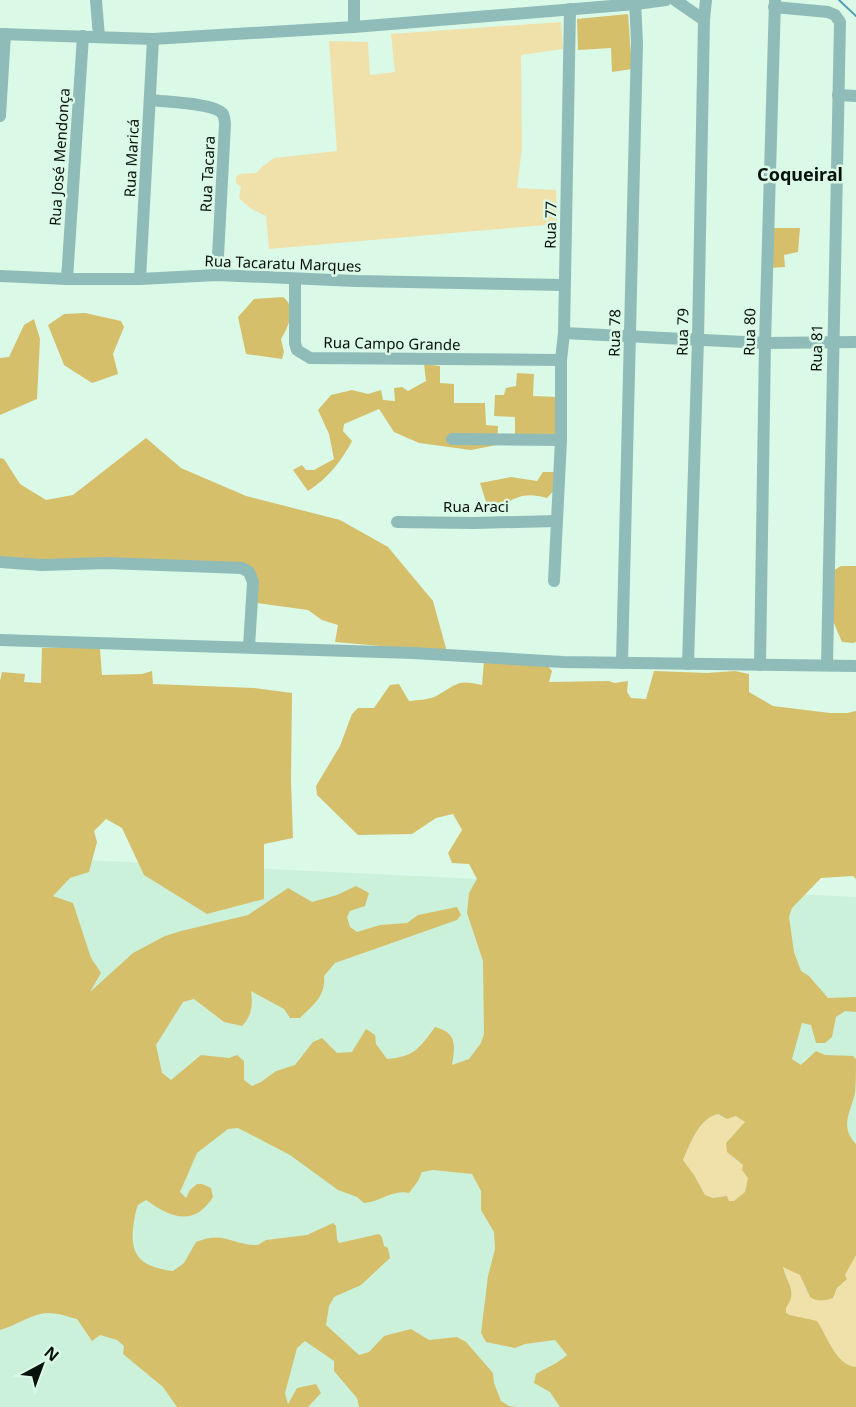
<svg xmlns="http://www.w3.org/2000/svg" width="856" height="1407" viewBox="0 0 856 1407" font-family="'Noto Sans',sans-serif">
  <style>
    .built { fill: #cbf1da }
    .green { fill: #f0e1aa }
    .forest { fill: #d6bf6b; fill-rule: evenodd }
    .lines { fill: none; stroke-linecap: round; stroke-linejoin: round }
    .stream { stroke: #529db4; stroke-width: 2 }
    .minor { stroke: #8fbcb9; stroke-width: 12 }
    .labels { text-anchor: middle; stroke-width: 5; stroke-linejoin: round; paint-order: stroke }
    .street-label { font-size: 15px; fill: #08120c; stroke: #dbf9e7 }
    .quarter-label { font-size: 18px; font-weight: bold; fill: #08120c; stroke: #dbf9e7 }
  </style>
  <rect width="100%" height="100%" fill="#dbf9e7"/>
  <!-- built -->
  <polygon class="built" points="0,856 856,897 856,1407 0,1407"/>
  <!-- green -->
  <g class="green">
    <polygon points="561,22 563,49 521,55 522,148 517,188 556,190 557,224 269,249 266,216 250,208 239,198 241,187 236,183 236,177 239,174 256,173 263,166 274,158 337,151 329,41 368,42 370,75 395,72 391,34"/>
    <path d="M718,1114L722,1118L736,1116L745,1122L726,1143L734,1159L743,1165L748,1178L745,1192L734,1201H729L727,1196L713,1198L705,1195L694,1175L683,1160C690,1144 699,1118 718,1114Z"/>
    <path d="M856,1255V1367C836,1366 827,1335 817,1322L790,1315L786,1313L785,1308L792,1292L783,1266L800,1275C803,1280 805,1288 807,1292C809,1295 813,1296 815,1298C835,1311 848,1266 856,1255Z"/>
  </g>
  <!-- forest -->
  <g class="forest">
    <polygon points="628,14 632,69 612,72 611,48 578,50 577,19"/>
    <polygon points="774,228 800,228 798,252 784,255 785,267 771,268"/>
    <path d="M283,297C297,307 289,326 281,339L284,352L282,359L246,354L238,317L254,299Z"/>
    <polygon points="85,313 121,321 124,327 113,354 118,374 92,383 64,365 48,325 64,314"/>
    <polygon points="34,319 40,339 37,399 0,415 0,358 9,357 24,325"/>
    <path d="M424,364L440,366V383L454,384V403H485L486,425L498,426L497,445L471,450L419,443L394,432L379,409L344,424L343,431L352,441C341,462 328,478 308,491L293,470L302,465L306,470H314L334,459L329,434L318,410L331,395L352,390L368,394L381,390L383,400L395,401L394,388L402,387L408,391L426,381Z"/>
    <polygon points="517,373 534,374 533,396 557,397 556,441 515,439 515,417 494,416 495,395 504,395 506,388 516,386"/>
    <polygon points="146,438 181,468 246,496 340,520 388,547 433,601 447,652 335,642 338,625 322,620 308,610 257,603 250,567 0,558 0,458 4,459 20,484 46,500 73,495"/>
    <path d="M543,472H554L556,488L547,498C520,490 512,500 490,514L480,483L511,477L537,481Z"/>
    <polygon points="841,566 856,566 856,642 853,643 842,642 830,614 833,571"/>
    <path d="M73,647L100,649L102,675L142,674L152,671L153,684L254,688L292,693L291,781L293,838L264,844V899L207,914L144,875L122,828L106,819L94,831L97,842L89,872L70,878L53,896L73,903L91,958L101,973L90,992L133,953L165,936L181,931L248,915L288,888L312,902L337,895L356,886L369,893L365,906L350,911L347,917L350,927L357,932L380,925L407,923L418,915L457,907L461,915L457,920L335,963L324,976C326,996 313,1005 300,1018H290L284,1009L251,991C253,1004 252,1016 242,1026L224,1022L194,999L183,1002L156,1045L162,1073L171,1080L201,1055L229,1058L237,1055L244,1061V1080L252,1086L261,1082L276,1071L295,1065L313,1042L322,1038L337,1053L352,1052L366,1029L375,1035L376,1044L387,1059C414,1057 420,1048 435,1027C458,1033 455,1046 452,1065L469,1059L481,1043L484,1034L483,961L467,913L469,893L477,879L469,864L452,863L448,853L462,830L453,814L436,818L412,834L358,835L317,795L316,786L340,746L352,714L358,708H374L390,685L399,684L409,701C418,700 430,700 438,695C457,684 458,679 482,685L484,661L548,666L552,671L549,682L609,681L614,683L628,681L627,692L631,698L646,699L654,671L707,673L735,671L749,674V692L773,706L830,713H847L856,711V879L853,876L821,878L792,908L789,917L794,952L801,971L809,976L828,998L856,997V1012L845,1011L836,1017L832,1037L825,1043H816L811,1025L802,1023L792,1059L801,1065L816,1051L825,1055L853,1056L856,1059C856,1070 856,1083 855,1093C851,1112 839,1126 856,1144V1255L845,1275L847,1279L837,1288L833,1298C825,1301 817,1302 810,1297L800,1275L783,1267C787,1284 798,1291 786,1308V1313L790,1315L817,1321C827,1335 836,1366 856,1367V1407H560L550,1392L534,1383L536,1374C547,1367 559,1363 567,1355L555,1340L525,1344L515,1348L486,1342L481,1333L488,1276L495,1249L494,1232L481,1210V1191L472,1174L433,1170L422,1172L418,1181L409,1193C393,1189 380,1202 364,1203L357,1197L338,1190L290,1155L238,1128L228,1129L197,1153L180,1192L186,1198L190,1190L197,1184H202L211,1188L213,1197C193,1228 170,1217 146,1200L138,1205C135,1212 134,1221 133,1229C130,1259 145,1267 173,1271L184,1263L196,1242C225,1230 233,1246 258,1245L266,1240L307,1235L333,1223L336,1226L337,1239L339,1243L379,1234L382,1237L384,1246L388,1248L390,1258L361,1285L334,1297L329,1306L326,1325L359,1355L369,1352L384,1336L411,1329L429,1340L457,1337L466,1342L493,1373L494,1383L501,1401L509,1406L517,1407H359L357,1398L334,1371V1361L305,1341L297,1348L285,1393L288,1404L297,1388L316,1384L321,1393L308,1407H177L163,1387L123,1354L124,1346L117,1340L100,1335L92,1341L77,1319C69,1317 58,1313 49,1313C32,1313 16,1326 0,1330V681L2,672L25,674L24,682L41,683L42,648ZM718,1114L727,1119L736,1116L745,1122L726,1143L727,1152L743,1165L742,1170L748,1178L745,1192L734,1201H729L727,1196L713,1198L705,1195L694,1175L683,1160C690,1144 699,1118 718,1114Z"/>
  </g>
  <g class="lines">
    <!-- stream -->
    <polyline class="stream" points="839,0 856,16"/>
    <!-- minor -->
    <g class="minor">
      <polyline points="96,0 99,37"/>
      <polyline points="354,0 354,27"/>
      <polyline points="675,0 704,20"/>
      <polyline points="774,7 828,12 835,15 840,22 827,665"/>
      <polyline points="0,34 153,39 354,27 636,4 666,0"/>
      <polyline points="838,95 856,96"/>
      <path d="M151,100C165,102 215,103 223,114C224,117 225,121 225,124L217,275"/>
      <polyline points="0,116 5,34"/>
      <polyline points="0,276 67,279 140,279 217,275 356,281 564,285"/>
      <polyline points="67,279 83,36"/>
      <polyline points="140,279 153,39"/>
      <polyline points="295,279 295,343 297,350 310,358 561,360"/>
      <polyline points="564,333 765,343 856,342"/>
      <polyline points="452,439 561,440"/>
      <polyline points="397,522 474,523 556,521"/>
      <polyline points="0,562 42,565 107,563 242,568 249,572 253,582 249,647"/>
      <polyline points="554,581 561,440 561,360 564,333 570,9"/>
      <polyline points="0,640 413,653 563,662 856,666"/>
      <polyline points="622,663 637,43 635,0"/>
      <polyline points="688,664 698,339 704,20 706,0"/>
      <polyline points="760,665 765,343 775,1"/>
    </g>
  </g>
  <g class="labels">
    <!-- street labels -->
    <g class="street-label">
      <text transform="translate(60 157) rotate(-86)" y="5">Rua José Mendonça</text>
      <text transform="translate(132 158) rotate(-87)" y="5">Rua Maricá</text>
      <text transform="translate(208 174) rotate(-87)" y="5">Rua Tacara</text>
      <text transform="translate(551 225) rotate(-89)" y="5">Rua 77</text>
      <text transform="translate(283 264) rotate(2)" y="5">Rua Tacaratu Marques</text>
      <text transform="translate(683 332) rotate(-89)" y="5">Rua 79</text>
      <text transform="translate(750 332) rotate(-89)" y="5">Rua 80</text>
      <text transform="translate(615 333) rotate(-89)" y="5">Rua 78</text>
      <text transform="translate(392 344) rotate(1)" y="5">Rua Campo Grande</text>
      <text transform="translate(817 348) rotate(-89)" y="5">Rua 81</text>
      <text x="476" y="512">Rua Araci</text>
    </g>
    <!-- quarter labels -->
    <g class="quarter-label">
      <text x="800" y="181">Coqueiral</text>
    </g>
  </g>
  <!-- north arrow -->
  <g transform="translate(42 1365) rotate(41)" stroke="#dbf9e7" stroke-width="4.5" paint-order="stroke">
  <path d="M0-4.5L10 22L0 15L-10 22Z" fill="#08120c"/>
  <text y="-9" font-size="16" font-weight="bold" text-anchor="middle" fill="#08120c">N</text>
  </g>
</svg>
